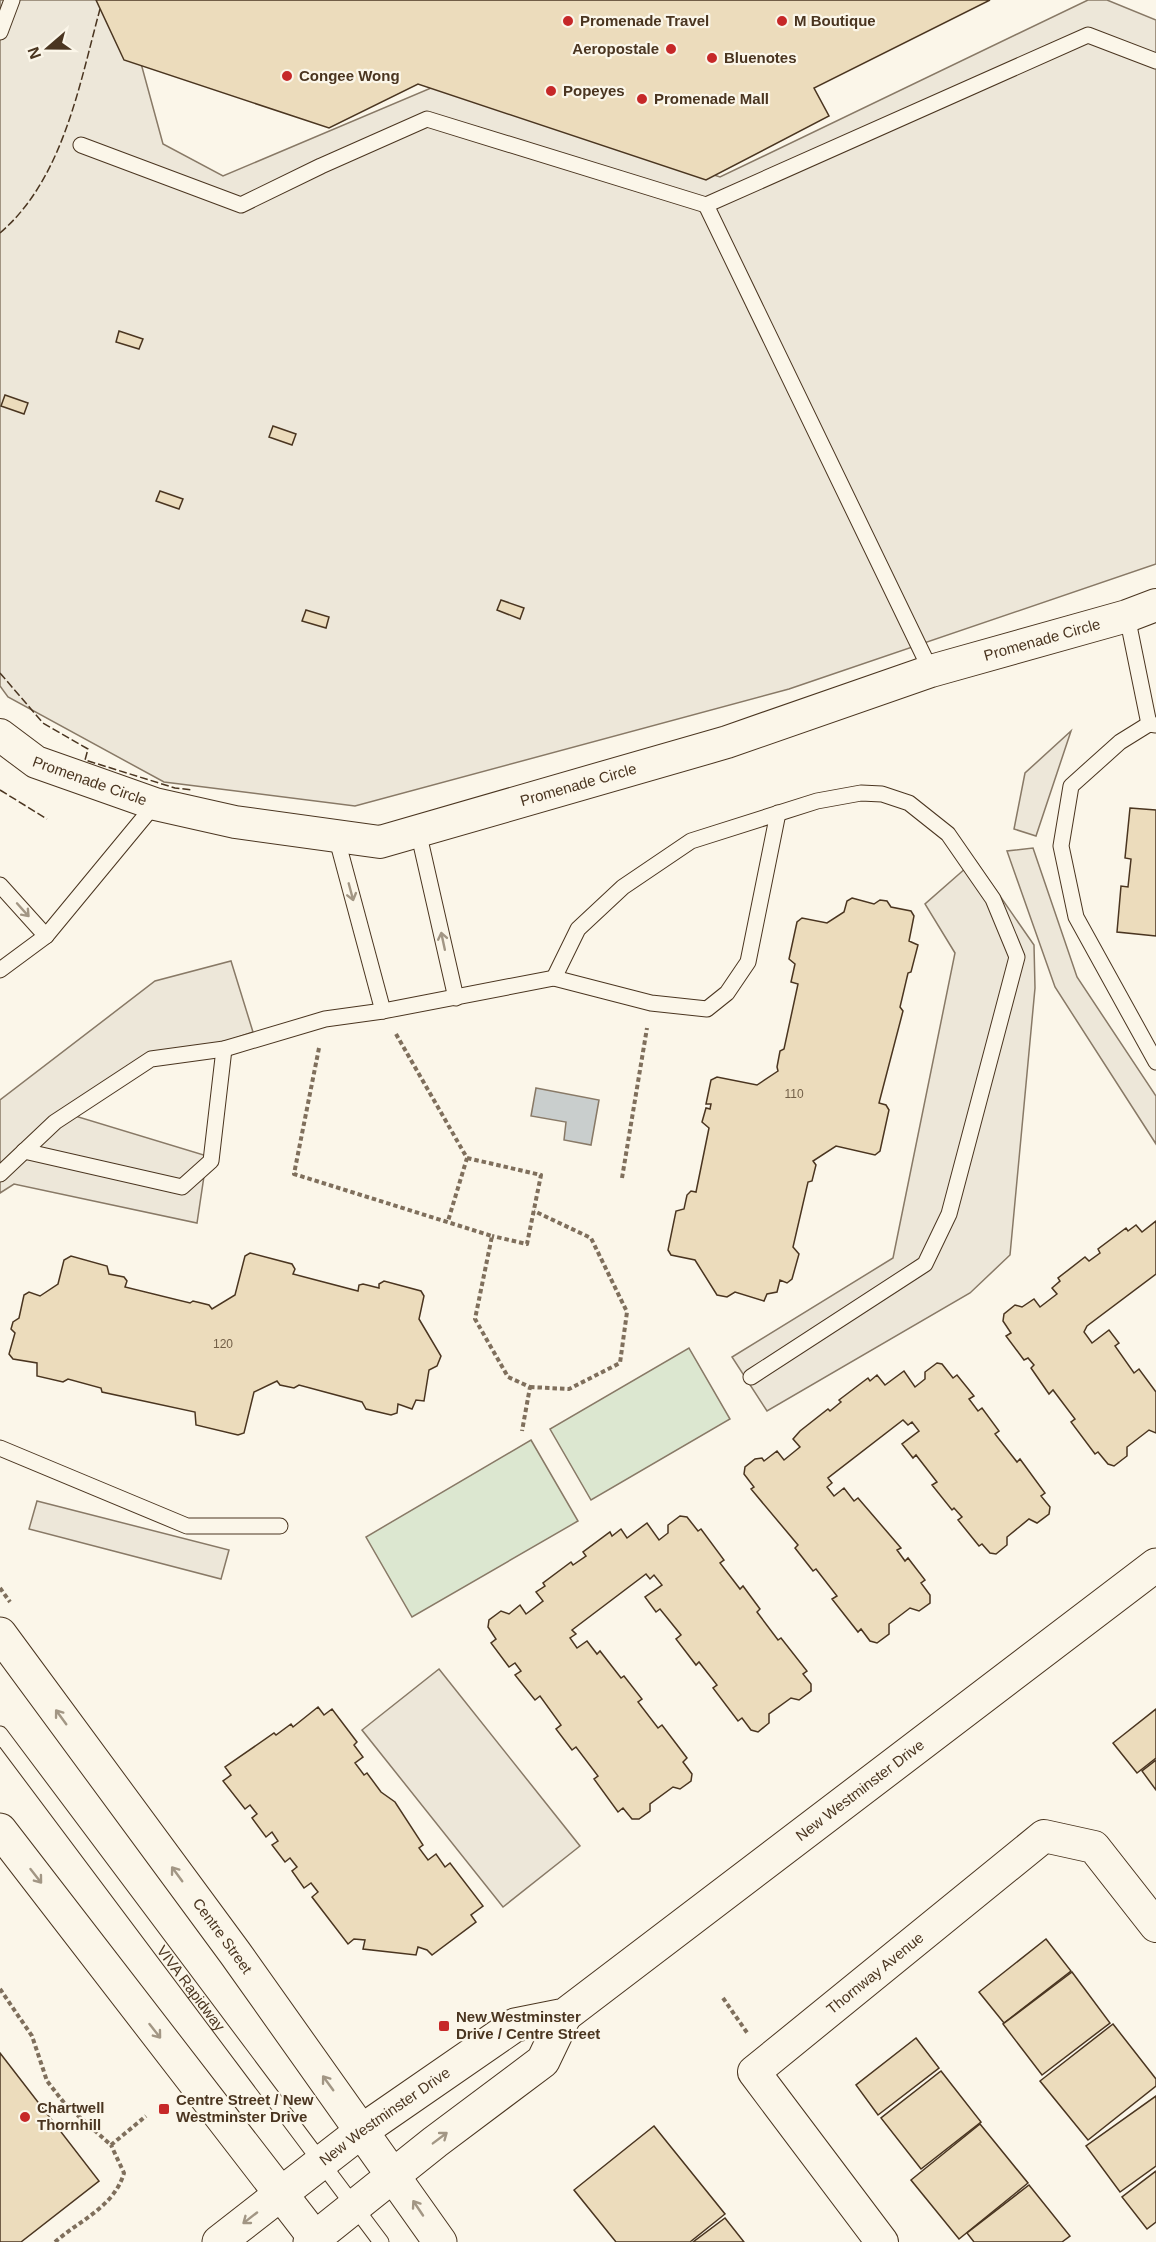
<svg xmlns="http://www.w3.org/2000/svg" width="1156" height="2242" viewBox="0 0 1156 2242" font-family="Arial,sans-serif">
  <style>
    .green { fill: #dce7d0; stroke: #887966; stroke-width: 1.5 }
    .parking { fill: #ede7d9; stroke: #887966; stroke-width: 1.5 }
    .water { fill: #c9cecd; stroke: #887966; stroke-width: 1.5 }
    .building { fill: #ecdcbc; stroke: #4a3520; stroke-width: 1.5 }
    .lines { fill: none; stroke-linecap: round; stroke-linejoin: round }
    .service-casing { stroke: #4a3520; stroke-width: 17 }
    .minor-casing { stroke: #4a3520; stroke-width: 34 }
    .tertiary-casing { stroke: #4a3520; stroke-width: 35 }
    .secondary-casing { stroke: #4a3520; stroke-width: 35 }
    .path { stroke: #7f6f5c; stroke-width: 4; stroke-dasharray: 4.5 3; stroke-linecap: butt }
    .service { stroke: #fbf6e9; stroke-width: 15 }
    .minor { stroke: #fbf6e9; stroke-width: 32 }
    .tertiary { stroke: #fbf6e9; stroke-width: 33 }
    .secondary { stroke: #fbf6e9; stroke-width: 33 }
    .fence { stroke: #4a3520; stroke-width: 1.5; stroke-dasharray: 8 3; stroke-linecap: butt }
    .oneway { stroke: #a29684 }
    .poi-dot { fill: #c62828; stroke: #fbf6e9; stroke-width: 2 }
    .labels { text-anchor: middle; stroke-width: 4.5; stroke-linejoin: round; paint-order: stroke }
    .number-label { font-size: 12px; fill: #725f47 }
    .poi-label { font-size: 15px; font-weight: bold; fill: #4a3520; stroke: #fbf6e9; text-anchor: start }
    .street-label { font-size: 15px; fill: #4a3520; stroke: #fbf6e9 }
  </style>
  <rect width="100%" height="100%" fill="#fbf6e9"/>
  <!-- green -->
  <g class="green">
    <polygon points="689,1348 730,1419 591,1500 550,1429"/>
    <polygon points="531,1440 578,1521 412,1617 366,1537"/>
  </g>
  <!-- parking -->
  <g class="parking">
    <polygon points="0,0 109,0 142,67 163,144 223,176 438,85 720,177 1088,0 1107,0 1156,20 1156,564 789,689 355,806 164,782 8,697 0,686"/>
    <polygon points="1071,731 1036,836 1014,829 1025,773"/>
    <polygon points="1033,848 1077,977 1156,1096 1156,1144 1055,987 1007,851"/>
    <polygon points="975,860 1034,945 1035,988 1010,1255 970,1293 767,1411 732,1357 893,1258 955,953 925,904"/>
    <polygon points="231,961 253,1032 125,1076 75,1116 207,1156 197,1223 14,1184 0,1193 0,1100 155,981"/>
    <polygon points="37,1501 229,1550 221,1579 29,1529"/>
    <polygon points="439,1669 580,1846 503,1907 362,1730"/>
  </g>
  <!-- water -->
  <polygon class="water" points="536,1088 599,1100 591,1145 564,1140 566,1122 531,1116"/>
  <!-- building -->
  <g class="building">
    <polygon points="96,0 990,0 814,88 829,116 706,180 418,84 329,128 124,60"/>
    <polygon points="119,331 143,339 139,349 116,342"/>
    <polygon points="5,395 28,403 24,414 1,406"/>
    <polygon points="273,426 296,434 292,445 269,437"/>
    <polygon points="160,491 183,499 179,509 156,501"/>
    <polygon points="501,600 524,608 520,619 497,610"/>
    <polygon points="306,610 329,617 326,628 302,621"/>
    <polygon points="1130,808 1156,810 1156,936 1117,932 1121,886 1128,887 1131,859 1125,858"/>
    <polygon points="852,898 874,904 880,900 887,901 891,907 911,911 914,916 909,941 918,945 911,972 908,973 900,1007 903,1011 879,1103 886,1105 889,1110 880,1151 875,1155 836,1146 813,1161 816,1165 812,1181 808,1182 793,1247 799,1254 792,1279 787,1283 780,1280 777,1292 767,1294 764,1301 735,1292 727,1297 717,1295 695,1260 671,1255 668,1250 676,1211 684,1209 687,1195 691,1191 696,1192 709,1128 702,1122 706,1108 710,1109 711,1104 706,1104 711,1080 717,1077 757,1085 778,1071 777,1067 780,1051 784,1049 798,984 791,982 795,964 789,959 797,922 802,918 827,923 844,912 847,901"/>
    <polygon points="1156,1221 1156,1274 1087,1326 1084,1332 1092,1343 1109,1330 1119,1343 1115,1346 1134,1373 1139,1369 1156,1392 1156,1433 1149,1430 1127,1447 1127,1456 1114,1466 1108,1464 1098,1452 1095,1454 1071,1422 1075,1419 1053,1390 1049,1394 1031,1368 1034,1365 1028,1358 1024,1360 1006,1336 1011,1333 1003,1321 1004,1314 1015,1305 1022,1307 1034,1299 1040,1307 1057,1294 1052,1288 1060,1281 1058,1278 1085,1257 1089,1261 1100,1253 1098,1249 1126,1228 1128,1231 1136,1225 1142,1232"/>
    <polygon points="250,1253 292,1264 295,1269 293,1274 358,1291 359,1285 363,1284 379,1288 379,1284 384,1281 421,1291 424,1296 419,1319 441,1356 437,1366 429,1370 424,1401 416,1400 412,1409 398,1404 397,1413 391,1415 366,1409 362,1402 299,1385 294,1388 280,1385 277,1381 254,1392 244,1433 238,1435 196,1425 195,1412 102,1392 101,1388 68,1379 63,1382 37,1376 37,1363 13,1359 9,1354 15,1333 11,1329 13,1322 19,1318 24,1295 29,1292 40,1296 58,1284 64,1260 71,1256 107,1266 109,1274 124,1277 127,1281 125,1287 190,1303 193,1301 209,1305 212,1309 235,1295 245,1256"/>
    <polygon points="937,1363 942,1364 953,1378 957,1375 974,1396 969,1399 978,1411 982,1408 999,1431 995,1434 1017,1462 1020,1459 1045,1493 1041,1496 1050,1507 1049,1514 1037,1523 1029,1519 1007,1537 1007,1545 996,1554 990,1553 982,1544 979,1546 958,1520 962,1517 954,1508 952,1510 932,1485 937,1482 916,1455 913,1458 902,1444 919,1431 912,1422 908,1425 903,1420 828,1478 832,1483 827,1487 834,1496 844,1488 854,1501 858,1498 901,1548 897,1550 905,1561 908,1558 925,1580 921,1583 930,1595 930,1603 919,1611 910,1608 889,1624 889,1634 877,1643 870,1641 861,1629 858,1632 832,1599 837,1596 816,1569 813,1571 795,1548 798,1545 751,1489 754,1487 744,1474 745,1467 755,1459 762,1458 764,1461 777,1451 784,1460 800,1447 793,1439 800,1431 828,1409 830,1411 841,1402 839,1400 868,1378 870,1381 877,1375 885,1385 904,1371 915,1387 925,1379 925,1372"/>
    <polygon points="680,1516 687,1517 698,1531 701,1529 724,1560 720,1563 740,1589 743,1586 760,1609 757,1612 778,1640 781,1638 807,1671 803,1674 811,1684 811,1691 799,1700 791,1698 769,1714 769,1723 758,1732 751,1730 742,1718 738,1721 713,1688 717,1685 699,1662 696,1665 676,1639 681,1635 660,1609 656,1612 645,1597 662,1585 654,1575 650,1579 646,1574 572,1630 576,1634 570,1638 577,1648 587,1641 597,1654 600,1651 621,1678 624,1676 642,1699 638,1702 658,1728 662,1725 687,1758 683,1762 692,1774 691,1781 680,1789 673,1787 650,1804 650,1811 639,1819 632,1819 623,1808 618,1812 594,1779 598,1776 576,1747 572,1750 556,1729 561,1725 540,1696 535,1700 515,1675 521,1671 515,1663 509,1667 491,1643 496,1639 488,1627 489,1620 501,1611 509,1614 520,1605 526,1614 543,1601 536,1592 545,1586 543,1583 571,1562 573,1565 586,1556 583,1552 610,1532 612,1536 621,1529 627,1538 647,1523 659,1540 668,1533 668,1525"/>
    <polygon points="318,1707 324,1715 332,1709 357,1742 354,1745 363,1757 355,1763 364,1775 367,1773 381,1792 395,1802 423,1845 419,1848 428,1860 436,1854 445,1867 450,1863 483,1906 471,1915 476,1922 432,1955 427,1950 418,1947 416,1955 363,1949 365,1940 354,1939 348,1944 312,1897 318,1892 311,1883 304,1888 292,1871 297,1867 290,1858 285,1862 272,1845 278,1841 272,1832 266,1837 252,1818 257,1814 250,1805 245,1809 223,1781 231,1775 225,1767 274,1733 276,1735 291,1724 293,1727"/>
    <polygon points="1156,1709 1156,1758 1137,1773 1113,1743"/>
    <polygon points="1156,1760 1156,1790 1142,1771"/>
    <polygon points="1046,1939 1071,1971 1004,2023 979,1992"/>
    <polygon points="1072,1972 1110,2023 1042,2075 1003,2024"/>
    <polygon points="1113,2024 1156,2079 1156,2086 1088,2140 1040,2081"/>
    <polygon points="916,2038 939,2068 878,2115 856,2085"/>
    <polygon points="0,2053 99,2181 21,2242 0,2242"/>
    <polygon points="941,2071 981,2122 921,2169 881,2118"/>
    <polygon points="1156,2096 1156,2166 1120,2192 1086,2146"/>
    <polygon points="980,2124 1028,2183 959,2239 911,2180"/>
    <polygon points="654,2126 725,2214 690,2242 616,2242 574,2190"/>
    <polygon points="1156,2171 1156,2222 1147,2229 1122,2197"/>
    <polygon points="1029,2185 1070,2236 1062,2242 974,2242 967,2233"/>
    <polygon points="725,2218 744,2242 693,2242"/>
  </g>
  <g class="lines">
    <!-- service casing -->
    <g class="service-casing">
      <g id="service">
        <polyline points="0,32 12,0"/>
        <polyline points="81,145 241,205 321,166 427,119 706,205 1088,35 1156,61"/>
        <polyline points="706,205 931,671"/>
        <polyline points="1127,616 1149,724"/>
        <polyline points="1156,725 1149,724 1120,742 1071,786 1061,846 1076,917 1156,1062"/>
        <polyline points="418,831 456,998"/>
        <polyline points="336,836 383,1011"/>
        <polyline points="0,885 46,936"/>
        <polyline points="0,970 46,936 155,804"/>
        <polyline points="554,978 578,929 623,887 691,841 817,801 861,793 882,794 909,803 948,834 993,899 1017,957 949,1214 925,1264 751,1377"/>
        <polyline points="24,1151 182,1187 211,1161 224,1049"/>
        <polyline points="0,1174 55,1122 151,1059 224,1049 325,1019 383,1011 554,978 651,1003 707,1009 727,993 748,962 778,813"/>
        <polyline points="0,1448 187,1526 280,1526"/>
        <path id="s1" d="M0,1734L381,2242"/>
      </g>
    </g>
    <!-- minor casing -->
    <g class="minor-casing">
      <g id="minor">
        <path id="s2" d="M0,735L36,762L155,804L235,822L380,842L727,742L931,671L1127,616L1156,605"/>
        <path id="s3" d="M882,2242L754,2072L1044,1836L1094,1847L1156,1926"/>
      </g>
    </g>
    <!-- tertiary casing -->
    <g class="tertiary-casing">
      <g id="tertiary">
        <path id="s4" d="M219,2242L363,2130L515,2025L565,2015L1156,1565"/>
        <polyline points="310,2242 435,2142 543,2061 565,2015"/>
      </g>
    </g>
    <!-- secondary casing -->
    <g class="secondary-casing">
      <g id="secondary">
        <path id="s5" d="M0,1634L235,1953L440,2242"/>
        <polyline points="0,1830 318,2242"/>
      </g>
    </g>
    <!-- path -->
    <g class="path">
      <polyline points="396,1034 467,1158 448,1221"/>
      <polyline points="319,1048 294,1174 492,1236 475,1319 508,1377 530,1387 522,1431"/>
      <polyline points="467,1158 541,1175 527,1244 492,1236"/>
      <polyline points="622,1178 647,1028"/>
      <polyline points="530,1387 569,1389 620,1363 627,1312 591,1238 534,1211"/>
      <polyline points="0,1588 10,1602"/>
      <polyline points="0,1989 32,2036 47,2081 65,2104 111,2145 146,2116"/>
      <polyline points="723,1998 748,2034"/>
      <path d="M55,2242C80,2220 114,2207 124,2173L111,2145"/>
    </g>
    <!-- service -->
    <use href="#service" class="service"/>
    <!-- minor -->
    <use href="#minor" class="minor"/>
    <!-- tertiary -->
    <use href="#tertiary" class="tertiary"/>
    <!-- secondary -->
    <use href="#secondary" class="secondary"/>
    <!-- fence -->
    <g class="fence">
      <path d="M0,233C63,179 79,86 100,9"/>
      <polyline points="0,673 43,723 88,749 85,760 175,788 193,790"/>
      <polyline points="0,790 47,819"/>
    </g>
  </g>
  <!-- one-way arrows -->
  <defs><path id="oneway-shaft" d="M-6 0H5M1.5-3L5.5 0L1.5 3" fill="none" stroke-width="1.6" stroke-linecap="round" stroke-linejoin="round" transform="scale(1.5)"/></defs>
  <g class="oneway">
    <use href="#oneway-shaft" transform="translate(351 892) rotate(75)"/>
    <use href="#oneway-shaft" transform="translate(23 910) rotate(48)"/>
    <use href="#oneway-shaft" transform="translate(443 941) rotate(-102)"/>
    <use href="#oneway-shaft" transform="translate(61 1717) rotate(-126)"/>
    <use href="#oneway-shaft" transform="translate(177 1874) rotate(-126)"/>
    <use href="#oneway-shaft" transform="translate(36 1876) rotate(52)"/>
    <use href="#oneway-shaft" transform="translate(155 2031) rotate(52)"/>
    <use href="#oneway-shaft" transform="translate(328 2083) rotate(-126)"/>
    <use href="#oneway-shaft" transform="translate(440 2138) rotate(-37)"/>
    <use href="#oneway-shaft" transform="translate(418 2208) rotate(-124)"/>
    <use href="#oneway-shaft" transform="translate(250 2218) rotate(142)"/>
  </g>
  <!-- markers -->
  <g class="poi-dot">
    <circle cx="568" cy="21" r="6"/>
    <circle cx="782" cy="21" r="6"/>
    <circle cx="671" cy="49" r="6"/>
    <circle cx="712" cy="58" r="6"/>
    <circle cx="287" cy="76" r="6"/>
    <circle cx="551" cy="91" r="6"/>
    <circle cx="642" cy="99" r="6"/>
    <rect x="438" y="2020" width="12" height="12" rx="3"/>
    <rect x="158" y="2103" width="12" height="12" rx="3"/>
    <circle cx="25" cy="2117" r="6"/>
  </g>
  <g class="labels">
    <!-- number labels -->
    <g class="number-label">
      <text x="794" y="1098">110</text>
      <text x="223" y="1348">120</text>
    </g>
    <!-- poi labels -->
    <g class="poi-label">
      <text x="580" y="26">Promenade Travel</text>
      <text x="794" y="26">M Boutique</text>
      <text x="659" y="54" text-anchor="end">Aeropostale</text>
      <text x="724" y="63">Bluenotes</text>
      <text x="299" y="81">Congee Wong</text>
      <text x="563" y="96">Popeyes</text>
      <text x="654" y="104">Promenade Mall</text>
      <text x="456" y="2022">New Westminster<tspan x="456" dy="17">Drive / Centre Street</tspan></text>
      <text x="176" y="2105">Centre Street / New<tspan x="176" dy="17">Westminster Drive</tspan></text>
      <text x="37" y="2113">Chartwell<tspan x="37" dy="17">Thornhill</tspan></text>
    </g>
    <!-- street labels -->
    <g class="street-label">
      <text dy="5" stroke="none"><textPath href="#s2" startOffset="1092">Promenade Circle</textPath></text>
      <text dy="5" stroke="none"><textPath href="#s2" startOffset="102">Promenade Circle</textPath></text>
      <text dy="5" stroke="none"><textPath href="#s2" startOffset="606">Promenade Circle</textPath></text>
      <text dy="5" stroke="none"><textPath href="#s4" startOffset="789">New Westminster Drive</textPath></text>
      <text dy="5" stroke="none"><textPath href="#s5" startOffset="375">Centre Street</textPath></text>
      <text dy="5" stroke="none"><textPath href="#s3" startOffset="369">Thornway Avenue</textPath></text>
      <text dy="5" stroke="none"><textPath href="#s1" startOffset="318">VIVA Rapidway</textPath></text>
      <text dy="5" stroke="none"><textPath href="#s4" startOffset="208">New Westminster Drive</textPath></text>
    </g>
  </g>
  <!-- north arrow -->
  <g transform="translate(48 48) rotate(250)" stroke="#fbf6e9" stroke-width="4.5" paint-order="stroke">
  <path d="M0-4.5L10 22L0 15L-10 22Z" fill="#4a3520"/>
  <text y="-9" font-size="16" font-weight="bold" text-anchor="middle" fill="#4a3520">N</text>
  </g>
</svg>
